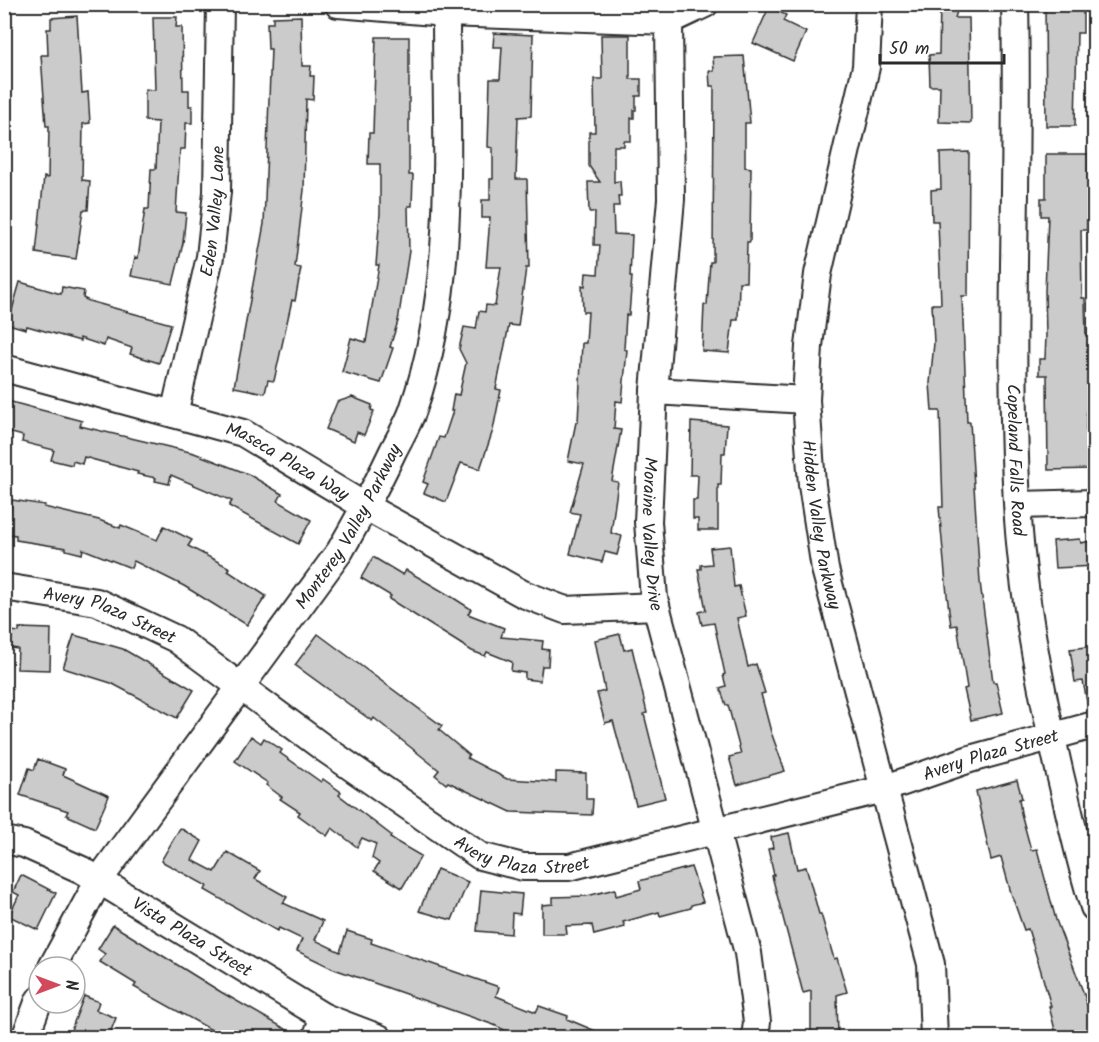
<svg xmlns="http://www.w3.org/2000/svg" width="1099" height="1042" viewBox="0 0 1099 1042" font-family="Kalam,sans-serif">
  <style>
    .building { fill: #cbcbcb; stroke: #2b2b2b; stroke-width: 1.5 }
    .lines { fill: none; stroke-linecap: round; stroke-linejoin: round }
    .minor-casing { stroke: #2b2b2b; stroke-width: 30 }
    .minor { stroke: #fff; stroke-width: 26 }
    .labels { text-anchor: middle; stroke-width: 4.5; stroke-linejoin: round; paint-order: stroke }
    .street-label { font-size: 18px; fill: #2b2b2b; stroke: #fff }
  </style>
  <rect width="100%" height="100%" fill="#fff"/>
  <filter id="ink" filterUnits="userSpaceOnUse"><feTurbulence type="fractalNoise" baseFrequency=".0167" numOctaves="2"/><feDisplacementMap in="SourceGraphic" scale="12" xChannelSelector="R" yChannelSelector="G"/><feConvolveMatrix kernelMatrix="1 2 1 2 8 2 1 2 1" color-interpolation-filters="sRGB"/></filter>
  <g filter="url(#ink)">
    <!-- building -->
    <g class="building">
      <polygon points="940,4 959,4 955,18 969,18 971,123 939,122 940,86 930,86 929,55 939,54"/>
      <polygon points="1045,4 1075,4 1075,9 1083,9 1083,33 1077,33 1075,126 1046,126"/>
      <polygon points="769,7 786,15 783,21 806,32 793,61 753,43"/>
      <polygon points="77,16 82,93 88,92 90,123 83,124 82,180 90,181 88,210 83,210 76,259 36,253 44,177 48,178 49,126 46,126 41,55 48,55 47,29 51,29 51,18"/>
      <polygon points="301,16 302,66 311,66 310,76 314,76 313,100 306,99 304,190 295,267 301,268 295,301 292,300 274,381 268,380 265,393 234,387 264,224 271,49 268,49 267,23 273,23 273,17"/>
      <polygon points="153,17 177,17 176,27 182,27 183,90 189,90 189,106 192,106 192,123 186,123 185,149 180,149 176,212 186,213 183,243 173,284 131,276 135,257 138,258 145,209 149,209 151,169 156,169 158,122 145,121 145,89 155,90"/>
      <polygon points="494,33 533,35 531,116 518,117 516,179 527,179 529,268 526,268 518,326 509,325 496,389 501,390 493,430 480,469 461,463 446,502 424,493 428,484 423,482 439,437 444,438 453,411 451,411 454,394 459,395 466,363 459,349 464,327 476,329 479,311 485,312 486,305 495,306 501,267 486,267 490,218 482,218 482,200 490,200 490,179 493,179 493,148 488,147 490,79 500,79 502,47 493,47"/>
      <polygon points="601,35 630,35 630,79 641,79 641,96 636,96 636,110 634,110 634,118 631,118 631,141 624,141 624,146 614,146 614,182 620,181 621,196 618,196 619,206 613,206 614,234 632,235 630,277 632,277 629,315 626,315 624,349 627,350 622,402 616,401 614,429 621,430 612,481 618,482 611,533 622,536 617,555 605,552 602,562 570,554 580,514 570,512 584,464 568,461 576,422 578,422 582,343 586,343 588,312 583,312 582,285 585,286 586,273 598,274 600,245 594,245 595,212 589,212 588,182 600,182 589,166 589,132 595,132 594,79 602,79"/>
      <polygon points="376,37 409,37 409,175 413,175 412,206 408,206 409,251 398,321 390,347 393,348 381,383 342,372 351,338 366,342 379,265 376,265 380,213 380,164 368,164 369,133 373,133"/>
      <polygon points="744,56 750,123 745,123 745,167 751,168 750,242 747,242 746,282 739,282 738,320 733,320 729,353 702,351 704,305 707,305 710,262 713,262 714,86 710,86 709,71 714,71 713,57"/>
      <polygon points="969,152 968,296 962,296 967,422 970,422 980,582 993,682 996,682 1003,713 971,720 964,689 967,688 957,625 951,626 947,595 939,507 943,507 940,411 932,411 930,383 934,343 932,304 941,304 938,221 932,221 931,190 941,189 940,153"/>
      <polygon points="1046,154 1089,154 1087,230 1081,230 1082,298 1085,298 1086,336 1089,336 1086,429 1090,429 1091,469 1048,470 1047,375 1039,375 1039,359 1045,359 1046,336 1045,291 1048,216 1041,216 1041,198 1046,198"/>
      <polygon points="20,282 61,294 62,287 84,291 83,298 89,301 171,324 159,363 130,354 132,348 106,339 104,346 80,338 80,341 27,326 26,329 8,324"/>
      <polygon points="352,397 372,405 371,410 374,411 364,435 357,432 354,441 326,429 337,402"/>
      <polygon points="4,400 82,421 80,426 194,453 248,474 282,494 278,501 311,520 298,544 229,506 232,501 171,475 169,484 155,481 156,478 137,474 138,472 84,457 82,464 73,461 72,465 51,460 54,450 22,442 23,436 4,431"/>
      <polygon points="691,422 727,425 725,453 722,453 721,485 718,485 718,530 698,530 698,519 693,519 693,500 697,500 698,475 690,475"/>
      <polygon points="12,500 45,505 44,507 99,520 120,528 121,525 157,540 164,526 192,540 188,546 230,568 228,571 266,596 247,625 184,586 134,561 131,568 83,549 82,554 66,550 66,548 16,540 16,535 7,534"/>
      <polygon points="1080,539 1081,543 1095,540 1095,566 1055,568 1053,541"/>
      <polygon points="730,546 734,587 739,586 746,616 737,618 748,667 756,664 765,693 761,694 771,732 785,771 737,785 729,757 741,754 728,705 726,705 720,688 726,686 723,675 725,674 714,623 702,625 699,612 706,610 698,569 701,569 701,565 712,564 710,548"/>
      <polygon points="373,557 403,575 406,570 452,597 471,609 468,614 504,628 501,637 543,641 542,649 549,650 548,666 542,666 540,681 525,679 525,673 511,671 512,662 487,652 485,656 472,651 389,599 391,596 361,578"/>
      <polygon points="19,628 51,629 50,670 17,669 18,649 11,648 12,631 19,632"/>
      <polygon points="318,634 442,726 439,730 469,755 467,758 507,779 556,782 556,772 586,773 586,799 593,799 592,815 511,812 448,782 446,784 435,775 439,770 374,718 372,721 295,665"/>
      <polygon points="620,634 624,650 632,648 647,713 644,714 665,798 636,805 613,721 605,723 597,693 605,691 595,640"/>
      <polygon points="74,635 123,649 194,690 177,718 111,683 63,668"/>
      <polygon points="1095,646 1095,707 1088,707 1083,681 1075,682 1070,649"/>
      <polygon points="251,736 261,743 264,738 282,750 280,753 321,782 323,779 341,792 339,795 391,835 390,838 421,856 402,888 374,871 379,863 372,858 376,844 362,838 357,847 332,828 327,836 298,815 300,812 280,799 282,797 266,785 268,783 235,761"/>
      <polygon points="38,759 65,769 63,775 109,796 95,828 66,815 68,811 20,795 29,768 34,770"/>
      <polygon points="1017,780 1022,798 1019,799 1021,813 1031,850 1037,849 1056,920 1085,997 1095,1038 1057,1038 1049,1006 1051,1006 1040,968 1028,929 1024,930 1011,893 1001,857 991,860 976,791"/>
      <polygon points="180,828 202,841 192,860 215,872 227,852 260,871 255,879 287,897 283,903 323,921 315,940 340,952 347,931 372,939 371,943 499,987 496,996 536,1012 539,1006 568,1016 567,1019 612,1038 521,1038 494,1025 334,969 297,951 302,939 279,928 277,931 205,890 207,886 161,861"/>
      <polygon points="789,833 797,869 806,867 819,914 821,914 834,959 837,958 847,992 837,995 838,1038 811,1038 811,991 803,993 772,876 774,875 768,849 773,848 771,837"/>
      <polygon points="691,867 703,902 691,905 691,908 660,916 659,912 623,922 625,927 594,935 592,925 566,926 567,934 542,934 542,905 553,904 553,897 587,896 615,889 616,896 641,889 639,881"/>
      <polygon points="437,869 468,882 452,920 419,911"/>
      <polygon points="21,875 56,893 38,930 9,916 19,895 13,892"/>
      <polygon points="481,890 522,894 520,914 512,913 511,934 477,931"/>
      <polygon points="113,925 221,992 301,1038 226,1038 134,987 136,984 100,962 105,954 98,949"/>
      <polygon points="84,996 99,1002 96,1010 116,1018 108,1038 91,1038 71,1030"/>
    </g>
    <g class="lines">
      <!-- minor casing -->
      <g class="minor-casing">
        <g id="minor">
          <polyline points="338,4 446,13 669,21 705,4"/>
          <path id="s1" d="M869,4L866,67L818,274L809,346L806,400L812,485L825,569L931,964L934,1038"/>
          <path id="s2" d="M1015,4C1019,171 1008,337 1017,503C1022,594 1040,686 1060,774C1071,819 1080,864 1094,907"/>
          <path id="s3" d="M669,21L671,199L654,391L648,522L654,598L748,953L757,1022L755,1038"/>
          <path id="s4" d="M4,368L243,433L366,507L523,594L565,610L656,606"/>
          <polyline points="654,391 806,400"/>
          <path id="s5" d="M174,414L210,257L217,192L220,4"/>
          <polyline points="1018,505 1094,503"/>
          <path id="s6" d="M4,587L97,602L176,639L325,749L480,856L523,867H569L880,790L970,759L1094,725"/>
          <path id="s7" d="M4,840L24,844L82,870L324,1017L379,1038"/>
          <path id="s8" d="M52,967L99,880L340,551C359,518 377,485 393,451C400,437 408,424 413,410C457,282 446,146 446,13"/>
          <polyline points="25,1038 39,1000"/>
          <polyline points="316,1038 324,1017"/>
        </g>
      </g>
      <!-- minor -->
      <use href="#minor" class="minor"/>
    </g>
  </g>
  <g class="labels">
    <!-- street labels -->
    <g class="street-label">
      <text dy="6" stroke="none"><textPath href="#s5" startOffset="207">Eden Valley Lane</textPath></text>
      <text dy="6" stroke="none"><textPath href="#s2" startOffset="456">Copeland Falls Road</textPath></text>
      <text dy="6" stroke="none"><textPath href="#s4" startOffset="300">Maseca Plaza Way</textPath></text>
      <text dy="6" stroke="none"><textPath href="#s8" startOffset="532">Monterey Valley Parkway</textPath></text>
      <text dy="6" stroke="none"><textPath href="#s1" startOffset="528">Hidden Valley Parkway</textPath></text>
      <text dy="6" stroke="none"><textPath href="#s3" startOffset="514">Moraine Valley Drive</textPath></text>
      <text dy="6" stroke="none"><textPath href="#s6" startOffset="110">Avery Plaza Street</textPath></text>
      <text dy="6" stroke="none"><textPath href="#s6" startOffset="1082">Avery Plaza Street</textPath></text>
      <text dy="6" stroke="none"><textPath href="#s6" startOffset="596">Avery Plaza Street</textPath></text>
      <text dy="6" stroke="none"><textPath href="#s7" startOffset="213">Vista Plaza Street</textPath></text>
    </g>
  </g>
  <!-- margin -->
  <rect width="1099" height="1042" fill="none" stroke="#fff" stroke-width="24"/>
  <rect x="12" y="12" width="1075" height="1018" fill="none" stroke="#2b2b2b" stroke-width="2" filter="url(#ink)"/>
  <!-- north arrow -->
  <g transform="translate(57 985) rotate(90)"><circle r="28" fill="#ffffff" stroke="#aaaaaa" stroke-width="1.5"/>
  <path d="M0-4.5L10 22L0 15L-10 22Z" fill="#d1495b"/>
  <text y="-9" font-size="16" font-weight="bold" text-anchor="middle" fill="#2b2b2b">N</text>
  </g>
  <!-- scale -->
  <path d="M880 54v9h124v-9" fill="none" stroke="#2b2b2b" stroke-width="3"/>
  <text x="889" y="54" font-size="18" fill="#2b2b2b" stroke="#ffffff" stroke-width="4.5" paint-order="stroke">50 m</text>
</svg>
